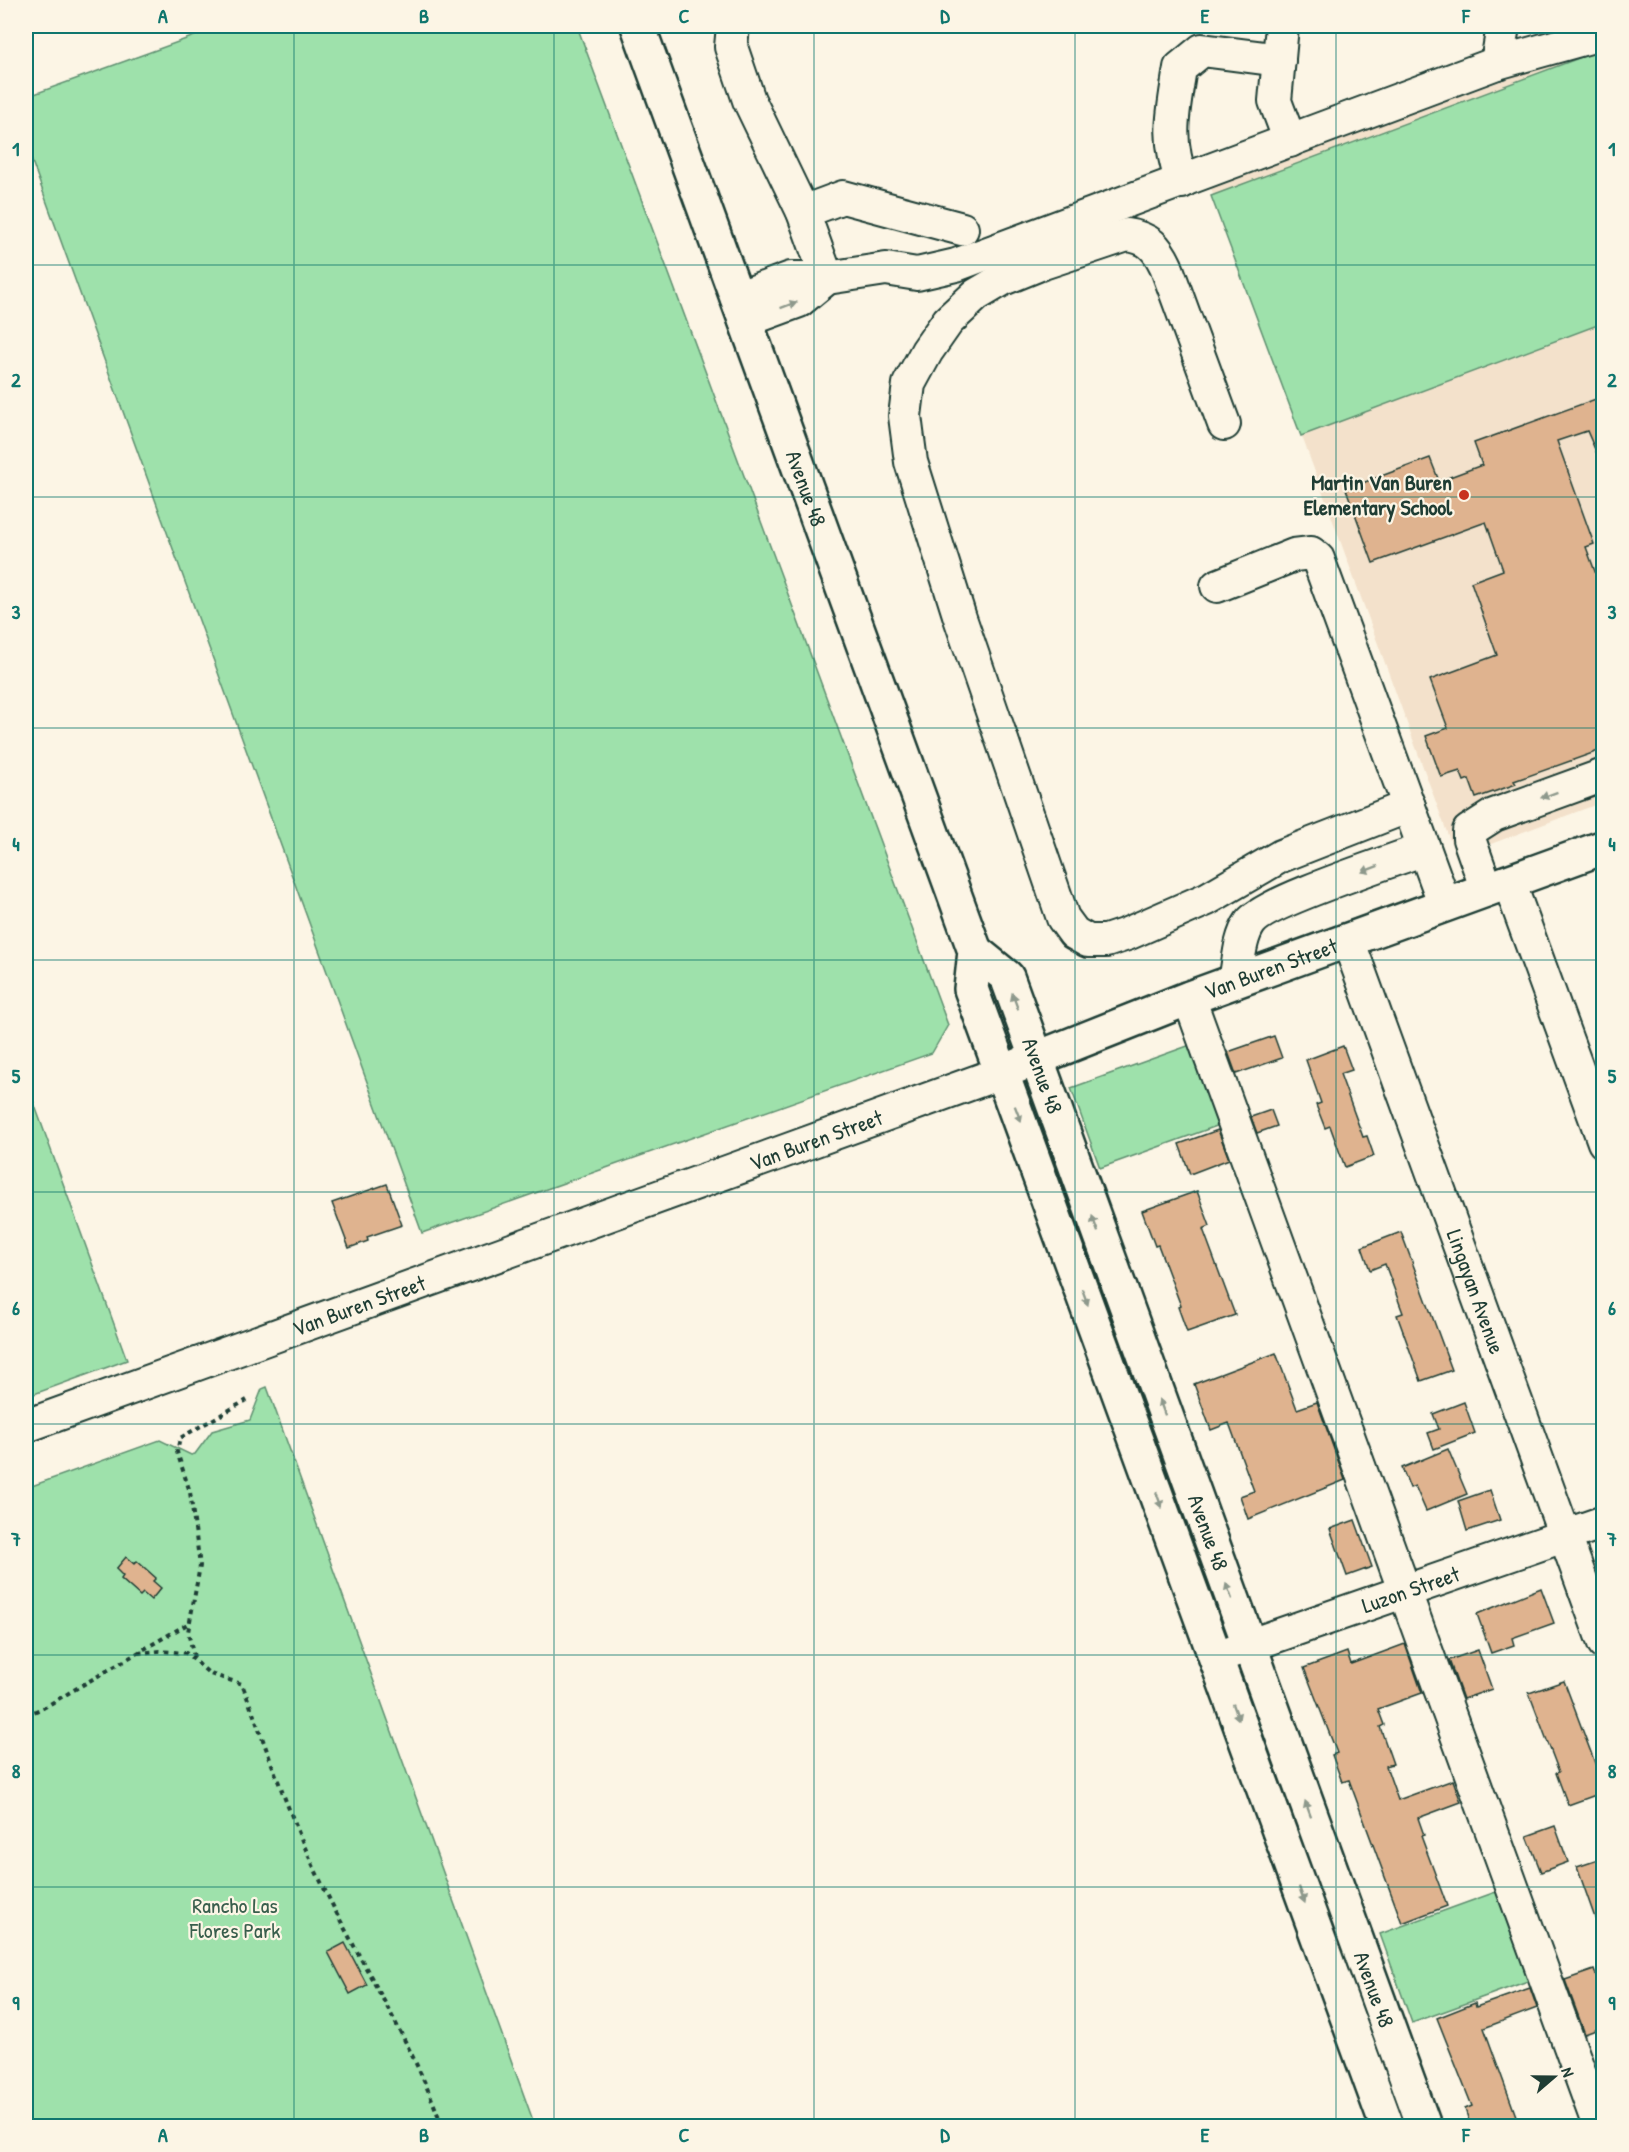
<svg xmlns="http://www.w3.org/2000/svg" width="1629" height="2152" viewBox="0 0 1629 2152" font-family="'Patrick Hand',sans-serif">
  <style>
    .built { fill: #f3e1cb }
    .green { fill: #9ee1ab; stroke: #5e8f70; stroke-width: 1.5 }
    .building { fill: #dfb38f; stroke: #1f3d34; stroke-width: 1.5 }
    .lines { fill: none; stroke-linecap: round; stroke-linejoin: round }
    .minor-casing { stroke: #1f3d34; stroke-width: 36 }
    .major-casing { stroke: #1f3d34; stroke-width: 38 }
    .path { stroke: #1f3d34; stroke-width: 4; stroke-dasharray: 4.5 4.5; stroke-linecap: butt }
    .minor { stroke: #fcf5e5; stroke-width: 32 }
    .major { stroke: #fcf5e5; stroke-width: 33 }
    .oneway { fill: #8e998c }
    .grid { fill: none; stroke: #0f766e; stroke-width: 1.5; stroke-opacity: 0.55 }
    .poi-dot { fill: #c8321e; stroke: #fcf5e5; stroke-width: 2 }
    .labels { text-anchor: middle; stroke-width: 4.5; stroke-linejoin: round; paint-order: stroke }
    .poi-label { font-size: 22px; font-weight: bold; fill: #1f3d34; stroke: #fcf5e5; text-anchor: end }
    .street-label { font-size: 22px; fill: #1f3d34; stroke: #fcf5e5 }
    .park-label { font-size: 22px; fill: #385e4c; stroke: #fcf5e5 }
    .neatline { fill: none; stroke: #0f766e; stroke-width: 2 }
    .grid-label { font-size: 20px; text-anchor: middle; font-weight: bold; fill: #0f766e }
  </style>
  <rect width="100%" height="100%" fill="#fcf5e5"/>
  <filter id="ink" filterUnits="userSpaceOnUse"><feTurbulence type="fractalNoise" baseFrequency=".0167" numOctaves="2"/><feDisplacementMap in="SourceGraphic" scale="12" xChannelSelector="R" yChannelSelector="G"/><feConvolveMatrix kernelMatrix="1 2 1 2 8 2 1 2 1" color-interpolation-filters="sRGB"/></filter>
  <g filter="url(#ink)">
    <!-- built -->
    <polygon class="built" points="1603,43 1603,802 1456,857 1211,188"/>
    <!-- green -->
    <g class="green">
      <polygon points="222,26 577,26 948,1025 932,1053 422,1233 26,145 26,97"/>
      <polygon points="1603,49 1603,323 1301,436 1211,196"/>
      <polygon points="1196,1043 1225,1123 1100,1168 1071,1088"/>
      <polygon points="26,1081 127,1360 26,1397"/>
      <polygon points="267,1387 535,2126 26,2126 26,1488 160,1440 191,1455 195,1454 212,1431 250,1420 262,1389"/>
      <polygon points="1504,1889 1536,1978 1412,2023 1380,1934"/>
    </g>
    <!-- building -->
    <g class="building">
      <polygon points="1604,396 1604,470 1587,431 1557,441 1594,544 1586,547 1604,596 1604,749 1514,781 1516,784 1476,798 1469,779 1464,781 1460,771 1441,777 1426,736 1448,728 1430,680 1497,655 1471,582 1503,570 1486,522 1373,563 1346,489 1430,458 1439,481 1482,465 1474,443"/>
      <polygon points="1274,1036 1282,1058 1236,1074 1228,1052"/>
      <polygon points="1343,1046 1352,1070 1340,1074 1363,1137 1367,1136 1374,1156 1345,1167 1330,1126 1325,1128 1316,1105 1321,1103 1306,1060"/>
      <polygon points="1271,1110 1277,1126 1257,1133 1251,1117"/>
      <polygon points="1218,1130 1229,1159 1190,1174 1179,1144"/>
      <polygon points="387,1184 402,1225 367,1237 368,1241 349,1248 332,1203"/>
      <polygon points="1197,1191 1210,1226 1203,1229 1235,1315 1187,1332 1178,1307 1181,1306 1158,1245 1155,1246 1142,1211"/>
      <polygon points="1401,1232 1452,1370 1421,1381 1397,1315 1403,1313 1385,1264 1370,1270 1362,1247"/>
      <polygon points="1276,1353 1297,1409 1317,1402 1345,1480 1248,1519 1240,1496 1254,1491 1229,1423 1211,1430 1194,1384"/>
      <polygon points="1464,1402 1475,1433 1434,1449 1428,1433 1439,1429 1433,1414"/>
      <polygon points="1448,1449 1467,1494 1426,1511 1415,1486 1410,1488 1402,1468"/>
      <polygon points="1490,1490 1500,1520 1467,1531 1458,1501"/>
      <polygon points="1355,1520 1372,1567 1347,1576 1330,1529"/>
      <polygon points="126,1557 134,1564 137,1561 156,1578 153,1581 161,1588 151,1600 143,1593 140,1596 121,1579 123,1576 116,1569"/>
      <polygon points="1541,1588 1554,1623 1512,1638 1514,1645 1491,1653 1477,1614"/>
      <polygon points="1405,1644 1422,1693 1378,1709 1384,1725 1380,1727 1393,1764 1386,1766 1398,1800 1453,1780 1461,1802 1418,1818 1424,1835 1421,1836 1447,1906 1402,1923 1349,1780 1342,1782 1338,1771 1332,1755 1337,1753 1304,1668 1347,1652 1351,1664"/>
      <polygon points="1478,1650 1492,1689 1463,1699 1449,1660"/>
      <polygon points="1564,1681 1604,1787 1604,1792 1568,1805 1556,1773 1559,1772 1529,1693"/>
      <polygon points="1555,1826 1568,1862 1541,1872 1527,1836"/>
      <polygon points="1604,1858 1604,1935 1601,1935 1577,1867"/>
      <polygon points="345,1943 367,1985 350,1994 328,1952"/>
      <polygon points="1594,1970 1604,1996 1604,2027 1585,2034 1565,1980"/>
      <polygon points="1530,1988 1537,2008 1484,2028 1520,2127 1471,2127 1465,2109 1472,2106 1437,2018 1475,2003 1476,2007"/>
    </g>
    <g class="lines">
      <!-- minor casing -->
      <g class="minor-casing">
        <g id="minor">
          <polyline points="733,26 731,47 749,100 803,212 827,278"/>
          <polyline points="1282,26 1275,101 1290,141"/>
          <polyline points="1497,63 1503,26"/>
          <path d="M1182,182C1166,137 1173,114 1180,68L1202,50L1279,60"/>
          <polyline points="803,212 843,197 962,229"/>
          <polyline points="737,298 791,278 827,278 886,269 917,274 956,265 1497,63 1604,33"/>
          <polyline points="745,321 799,301 827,278"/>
          <path d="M1224,424L1166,266C1157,247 1149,238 1127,235L1040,264L1003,279L976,295L948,321L927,351L909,384L905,416L911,462L960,618L1063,918L1074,933L1088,941H1106L1127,934L1207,899L1281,856L1409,806"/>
          <polyline points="1217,586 1294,555 1311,553 1318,559 1445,905"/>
          <polyline points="1509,882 1604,1142"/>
          <polyline points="1487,890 1469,839 1469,831 1494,815 1604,775"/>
          <path id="s1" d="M1348,940L1604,1643"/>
          <path d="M1235,981C1239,963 1239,939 1250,923C1264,902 1393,861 1424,849"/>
          <polyline points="1189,998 1599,2126"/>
          <path id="s2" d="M26,1426L1003,1072"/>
          <path id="s3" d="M1216,1657L1604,1522"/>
        </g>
      </g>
      <!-- major casing -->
      <g class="major-casing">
        <g id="major">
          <path id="s4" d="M638,26L975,951L971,989L1387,2126"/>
          <path id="s5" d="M975,951L1007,977L1424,2126"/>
          <path id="s6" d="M1015,1067L1189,998L1604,847"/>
        </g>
      </g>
      <!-- path -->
      <g class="path">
        <path d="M138,1653L160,1651L186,1653L210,1674L242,1684C268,1751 290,1820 322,1884C361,1965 412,2041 442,2126"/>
        <polyline points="194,1657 188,1632 200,1566 190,1492 177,1452 180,1438 247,1400"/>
        <polyline points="26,1715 43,1708 189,1623"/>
      </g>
      <!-- minor -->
      <use href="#minor" class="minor"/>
      <!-- major -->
      <use href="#major" class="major"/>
    </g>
    <!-- one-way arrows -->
    <defs><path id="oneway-solid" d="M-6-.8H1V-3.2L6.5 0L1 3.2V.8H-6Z" transform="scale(1.5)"/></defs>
    <g class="oneway">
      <use href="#oneway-solid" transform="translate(789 305) rotate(-20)"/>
      <use href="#oneway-solid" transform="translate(1549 795) rotate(160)"/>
      <use href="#oneway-solid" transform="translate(1370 869) rotate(159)"/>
      <use href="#oneway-solid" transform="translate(1015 1001) rotate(-110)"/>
      <use href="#oneway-solid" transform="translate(1018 1114) rotate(69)"/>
      <use href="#oneway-solid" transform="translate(1095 1224) rotate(-110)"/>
      <use href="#oneway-solid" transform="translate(1085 1297) rotate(70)"/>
      <use href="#oneway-solid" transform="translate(1162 1407) rotate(-110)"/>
      <use href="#oneway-solid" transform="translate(1159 1500) rotate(70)"/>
      <use href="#oneway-solid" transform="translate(1229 1591) rotate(-110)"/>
      <use href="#oneway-solid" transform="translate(1236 1712) rotate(70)"/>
      <use href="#oneway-solid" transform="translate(1308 1809) rotate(-110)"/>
      <use href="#oneway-solid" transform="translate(1302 1895) rotate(70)"/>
    </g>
  </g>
  <!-- grid -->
  <path class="grid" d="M294,26V2126M554,26V2126M814,26V2126M1075,26V2126M1336,26V2126M26,265H1604M26,497H1604M26,728H1604M26,960H1604M26,1192H1604M26,1424H1604M26,1655H1604M26,1887H1604"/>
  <!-- markers -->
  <circle class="poi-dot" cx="1464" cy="495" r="6"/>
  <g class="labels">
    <!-- poi labels -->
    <g class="poi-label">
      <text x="1452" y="490">Martin Van Buren<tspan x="1452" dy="25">Elementary School</tspan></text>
    </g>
    <!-- street labels -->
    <g class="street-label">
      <text dy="8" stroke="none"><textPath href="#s4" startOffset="492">Avenue 48</textPath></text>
      <text dy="8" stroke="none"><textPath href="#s6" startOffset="274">Van Buren Street</textPath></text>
      <text dy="8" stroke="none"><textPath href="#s5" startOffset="146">Avenue 48</textPath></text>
      <text dy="8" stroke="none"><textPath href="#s2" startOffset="840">Van Buren Street</textPath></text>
      <text dy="8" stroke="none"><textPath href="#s1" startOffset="374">Lingayan Avenue</textPath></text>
      <text dy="8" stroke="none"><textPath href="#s2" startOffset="354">Van Buren Street</textPath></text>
      <text dy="8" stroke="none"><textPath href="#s5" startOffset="632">Avenue 48</textPath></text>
      <text dy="8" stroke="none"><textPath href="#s3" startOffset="206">Luzon Street</textPath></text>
      <text dy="8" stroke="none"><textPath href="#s5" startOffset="1118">Avenue 48</textPath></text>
    </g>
    <!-- park labels -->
    <g class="park-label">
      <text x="235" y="1913">Rancho Las<tspan x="235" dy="25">Flores Park</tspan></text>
    </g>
  </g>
  <!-- margin -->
  <rect width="1629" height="2152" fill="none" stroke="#fcf5e5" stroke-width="66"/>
  <!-- north arrow -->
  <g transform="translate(1554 2077) rotate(70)" stroke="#fcf5e5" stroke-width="4.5" paint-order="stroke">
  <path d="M0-4.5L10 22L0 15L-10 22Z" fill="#1f3d34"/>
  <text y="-9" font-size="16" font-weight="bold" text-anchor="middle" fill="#1f3d34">N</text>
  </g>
  <rect x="33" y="33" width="1563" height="2086" class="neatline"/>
  <g class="grid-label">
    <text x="163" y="23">A</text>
    <text x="424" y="23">B</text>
    <text x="684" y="23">C</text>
    <text x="945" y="23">D</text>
    <text x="1205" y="23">E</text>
    <text x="1466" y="23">F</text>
    <text x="16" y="156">1</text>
    <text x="1612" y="156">1</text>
    <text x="16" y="387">2</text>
    <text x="1612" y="387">2</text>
    <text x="16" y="619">3</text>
    <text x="1612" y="619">3</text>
    <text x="16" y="851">4</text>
    <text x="1612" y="851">4</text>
    <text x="16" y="1083">5</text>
    <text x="1612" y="1083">5</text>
    <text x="16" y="1315">6</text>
    <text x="1612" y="1315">6</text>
    <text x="16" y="1546">7</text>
    <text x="1612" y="1546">7</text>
    <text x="16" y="1778">8</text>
    <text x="1612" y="1778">8</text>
    <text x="16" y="2010">9</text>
    <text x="1612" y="2010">9</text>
    <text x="163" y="2142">A</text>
    <text x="424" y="2142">B</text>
    <text x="684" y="2142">C</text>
    <text x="945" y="2142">D</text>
    <text x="1205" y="2142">E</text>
    <text x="1466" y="2142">F</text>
  </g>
</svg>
